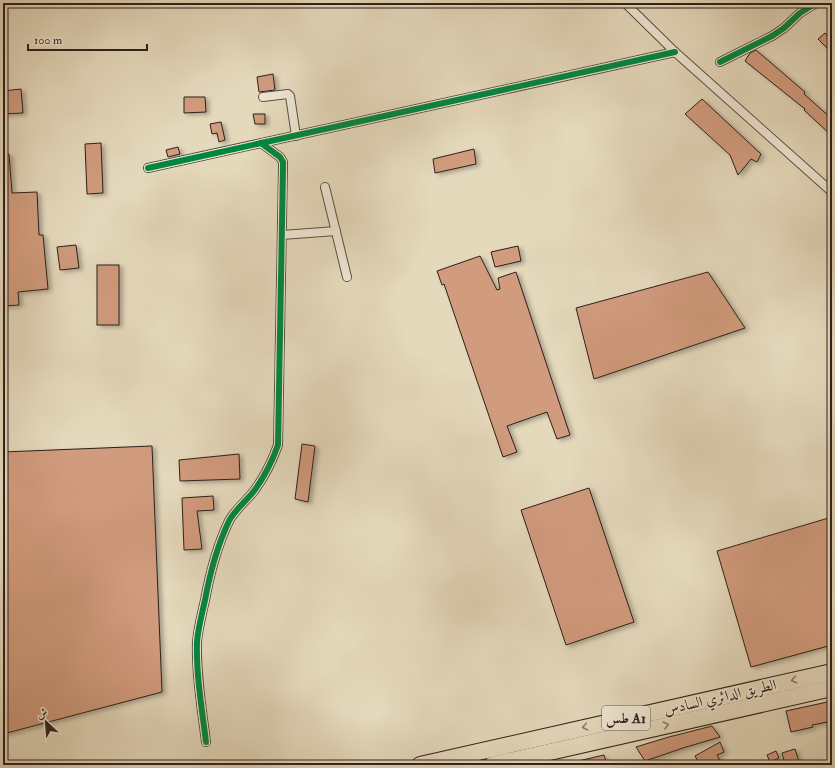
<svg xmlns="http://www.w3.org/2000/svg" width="835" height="768" viewBox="0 0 835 768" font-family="'IM FELL Double Pica',Amiri,serif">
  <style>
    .building { fill: #d19b7d; stroke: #2d201b; filter: url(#shadow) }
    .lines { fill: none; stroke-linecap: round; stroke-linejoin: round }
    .street-casing { stroke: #5b4e43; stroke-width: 10 }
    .highway-casing { stroke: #2d201b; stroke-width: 18 }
    .street { stroke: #eee6d3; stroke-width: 8 }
    .highway { stroke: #e5d9bc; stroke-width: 16 }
    .cycleway-casing { stroke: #eee6d3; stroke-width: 8 }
    .cycleway { stroke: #00873e; stroke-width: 6 }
    .oneway { stroke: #897c6c }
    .labels { text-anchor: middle; stroke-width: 3; stroke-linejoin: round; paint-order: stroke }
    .shield { fill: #eee6d3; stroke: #675b52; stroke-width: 1 }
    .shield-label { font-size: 14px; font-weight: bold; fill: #2d201b }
    .street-label { font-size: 15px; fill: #2d201b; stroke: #eee6d3 }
  </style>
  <defs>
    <filter id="shadow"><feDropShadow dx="3.5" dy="2" stdDeviation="2" flood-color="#0004"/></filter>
  </defs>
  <rect width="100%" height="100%" fill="#e5d9bc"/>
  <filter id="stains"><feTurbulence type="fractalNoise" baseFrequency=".005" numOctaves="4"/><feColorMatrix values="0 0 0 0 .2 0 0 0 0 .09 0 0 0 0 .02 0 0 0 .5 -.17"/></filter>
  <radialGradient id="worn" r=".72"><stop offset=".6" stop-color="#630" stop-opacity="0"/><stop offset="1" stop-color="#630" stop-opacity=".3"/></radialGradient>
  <!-- building -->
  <g class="building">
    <polygon points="825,33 832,41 832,53 818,39"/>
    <polygon points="756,50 805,92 804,94 832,119 832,136 804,110 805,109 745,61 750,53"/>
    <polygon points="273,74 275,90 259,92 257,77"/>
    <polygon points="21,89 23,113 3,114 3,91"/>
    <polygon points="184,97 205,97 206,112 184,113"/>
    <polygon points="702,99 761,154 757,162 751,159 738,175 730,155 685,114"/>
    <polygon points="253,114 265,114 265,124 255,124"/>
    <polygon points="221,122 225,140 219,142 217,133 212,134 210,124"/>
    <polygon points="101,143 103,193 87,194 85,144"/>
    <polygon points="178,147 180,154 168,157 166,150"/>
    <polygon points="474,149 476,164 435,173 433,159"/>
    <polygon points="3,154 9,154 12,193 37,192 39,235 43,235 48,289 18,292 19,305 3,306"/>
    <polygon points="76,245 79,268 60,270 57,247"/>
    <polygon points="518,246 521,261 495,267 491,252"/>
    <polygon points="480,256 497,290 500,289 498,278 516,272 570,435 557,439 547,412 507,426 517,452 503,457 444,284 442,285 437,271"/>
    <rect x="97" y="265" width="22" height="60"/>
    <polygon points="708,272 745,328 594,379 576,308"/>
    <polygon points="302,444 315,446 308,502 295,499"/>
    <polygon points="152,446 162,692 3,734 3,452"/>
    <polygon points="239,454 240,479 180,481 179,460"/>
    <polygon points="589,488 634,622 566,645 521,510"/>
    <polygon points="213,496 214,510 197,511 202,549 184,550 182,498"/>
    <polygon points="832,517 832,645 751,667 717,551"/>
    <polygon points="832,701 832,721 812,725 813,727 791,732 786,711"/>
    <polygon points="712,726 720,737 683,748 645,761 636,747 672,736 673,736"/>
    <polygon points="720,742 724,752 717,755 722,765 700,765 695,756"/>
    <polygon points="795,749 800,765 785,765 782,753"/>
    <polygon points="776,751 779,758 770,762 767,755"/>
    <polygon points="604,755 607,765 574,765 574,762"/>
  </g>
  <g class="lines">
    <!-- street casing -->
    <g class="street-casing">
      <g id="street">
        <polyline points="625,3 675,52 832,192"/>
        <polyline points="720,62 772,36 784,28 800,13 816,3"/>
        <polyline points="263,97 288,94 290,96 296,136"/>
        <polyline points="148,168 675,52"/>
        <polyline points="325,187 347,277"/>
        <polyline points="282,235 336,231"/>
        <path d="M206,742C202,709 196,675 197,642C198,628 202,614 205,600C210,573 217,546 229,521C234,511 247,500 254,491C265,476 272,462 278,445L283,167V162L280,157L261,143"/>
      </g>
    </g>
    <!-- highway casing -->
    <g class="highway-casing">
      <g id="highway">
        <polyline points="420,765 832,672"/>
        <polyline points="492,765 832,688"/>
      </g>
    </g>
    <!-- street -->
    <use href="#street" class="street"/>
    <!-- highway -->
    <use href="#highway" class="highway"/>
    <!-- cycleway casing -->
    <g class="cycleway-casing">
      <g id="cycleway">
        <polyline points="720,62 772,36 784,28 800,13 816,3"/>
        <polyline points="148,168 675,52"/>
        <path d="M206,742C202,709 196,675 197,642C198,628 202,614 205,600C210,573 217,546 229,521C234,511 247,500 254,491C265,476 272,462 278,445L283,167V162L280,157L261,143"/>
      </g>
    </g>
    <!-- cycleway -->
    <use href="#cycleway" class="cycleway"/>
  </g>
  <!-- one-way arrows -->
  <defs><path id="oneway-chevron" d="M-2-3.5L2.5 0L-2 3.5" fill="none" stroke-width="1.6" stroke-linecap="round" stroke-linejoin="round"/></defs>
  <g class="oneway">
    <use href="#oneway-chevron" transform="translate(794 680) rotate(168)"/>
    <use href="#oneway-chevron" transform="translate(666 725) rotate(-13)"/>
    <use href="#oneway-chevron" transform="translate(585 727) rotate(167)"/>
  </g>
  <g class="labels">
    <!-- shield labels -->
    <rect class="shield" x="602" y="706" width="48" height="24" rx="3"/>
    <g class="shield-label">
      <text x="626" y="723">طس A1</text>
    </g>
    <!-- street labels -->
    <g class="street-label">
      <text transform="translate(720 697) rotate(-13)" y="5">الطريق الدائري السادس</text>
    </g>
  </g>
  <!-- margin -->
  <rect width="835" height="768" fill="none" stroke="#e5d9bc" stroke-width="16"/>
  <rect x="4" y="4" width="827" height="760" fill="none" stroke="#2d201b" stroke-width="2"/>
  <rect x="8" y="8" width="819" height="752" fill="none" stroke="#2d201b"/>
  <!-- north arrow -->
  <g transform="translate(46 722) rotate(334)" stroke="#eee6d3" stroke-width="3" paint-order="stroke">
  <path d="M0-3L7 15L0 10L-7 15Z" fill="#2d201b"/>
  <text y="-6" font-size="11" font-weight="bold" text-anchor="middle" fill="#2d201b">ش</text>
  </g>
  <!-- scale -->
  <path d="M28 44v6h119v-6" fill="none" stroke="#2d201b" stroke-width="2"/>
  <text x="34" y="44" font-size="12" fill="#2d201b" stroke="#eee6d3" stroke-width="3" paint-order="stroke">100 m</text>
  <rect width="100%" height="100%" filter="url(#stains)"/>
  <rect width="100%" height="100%" fill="url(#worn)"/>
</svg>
